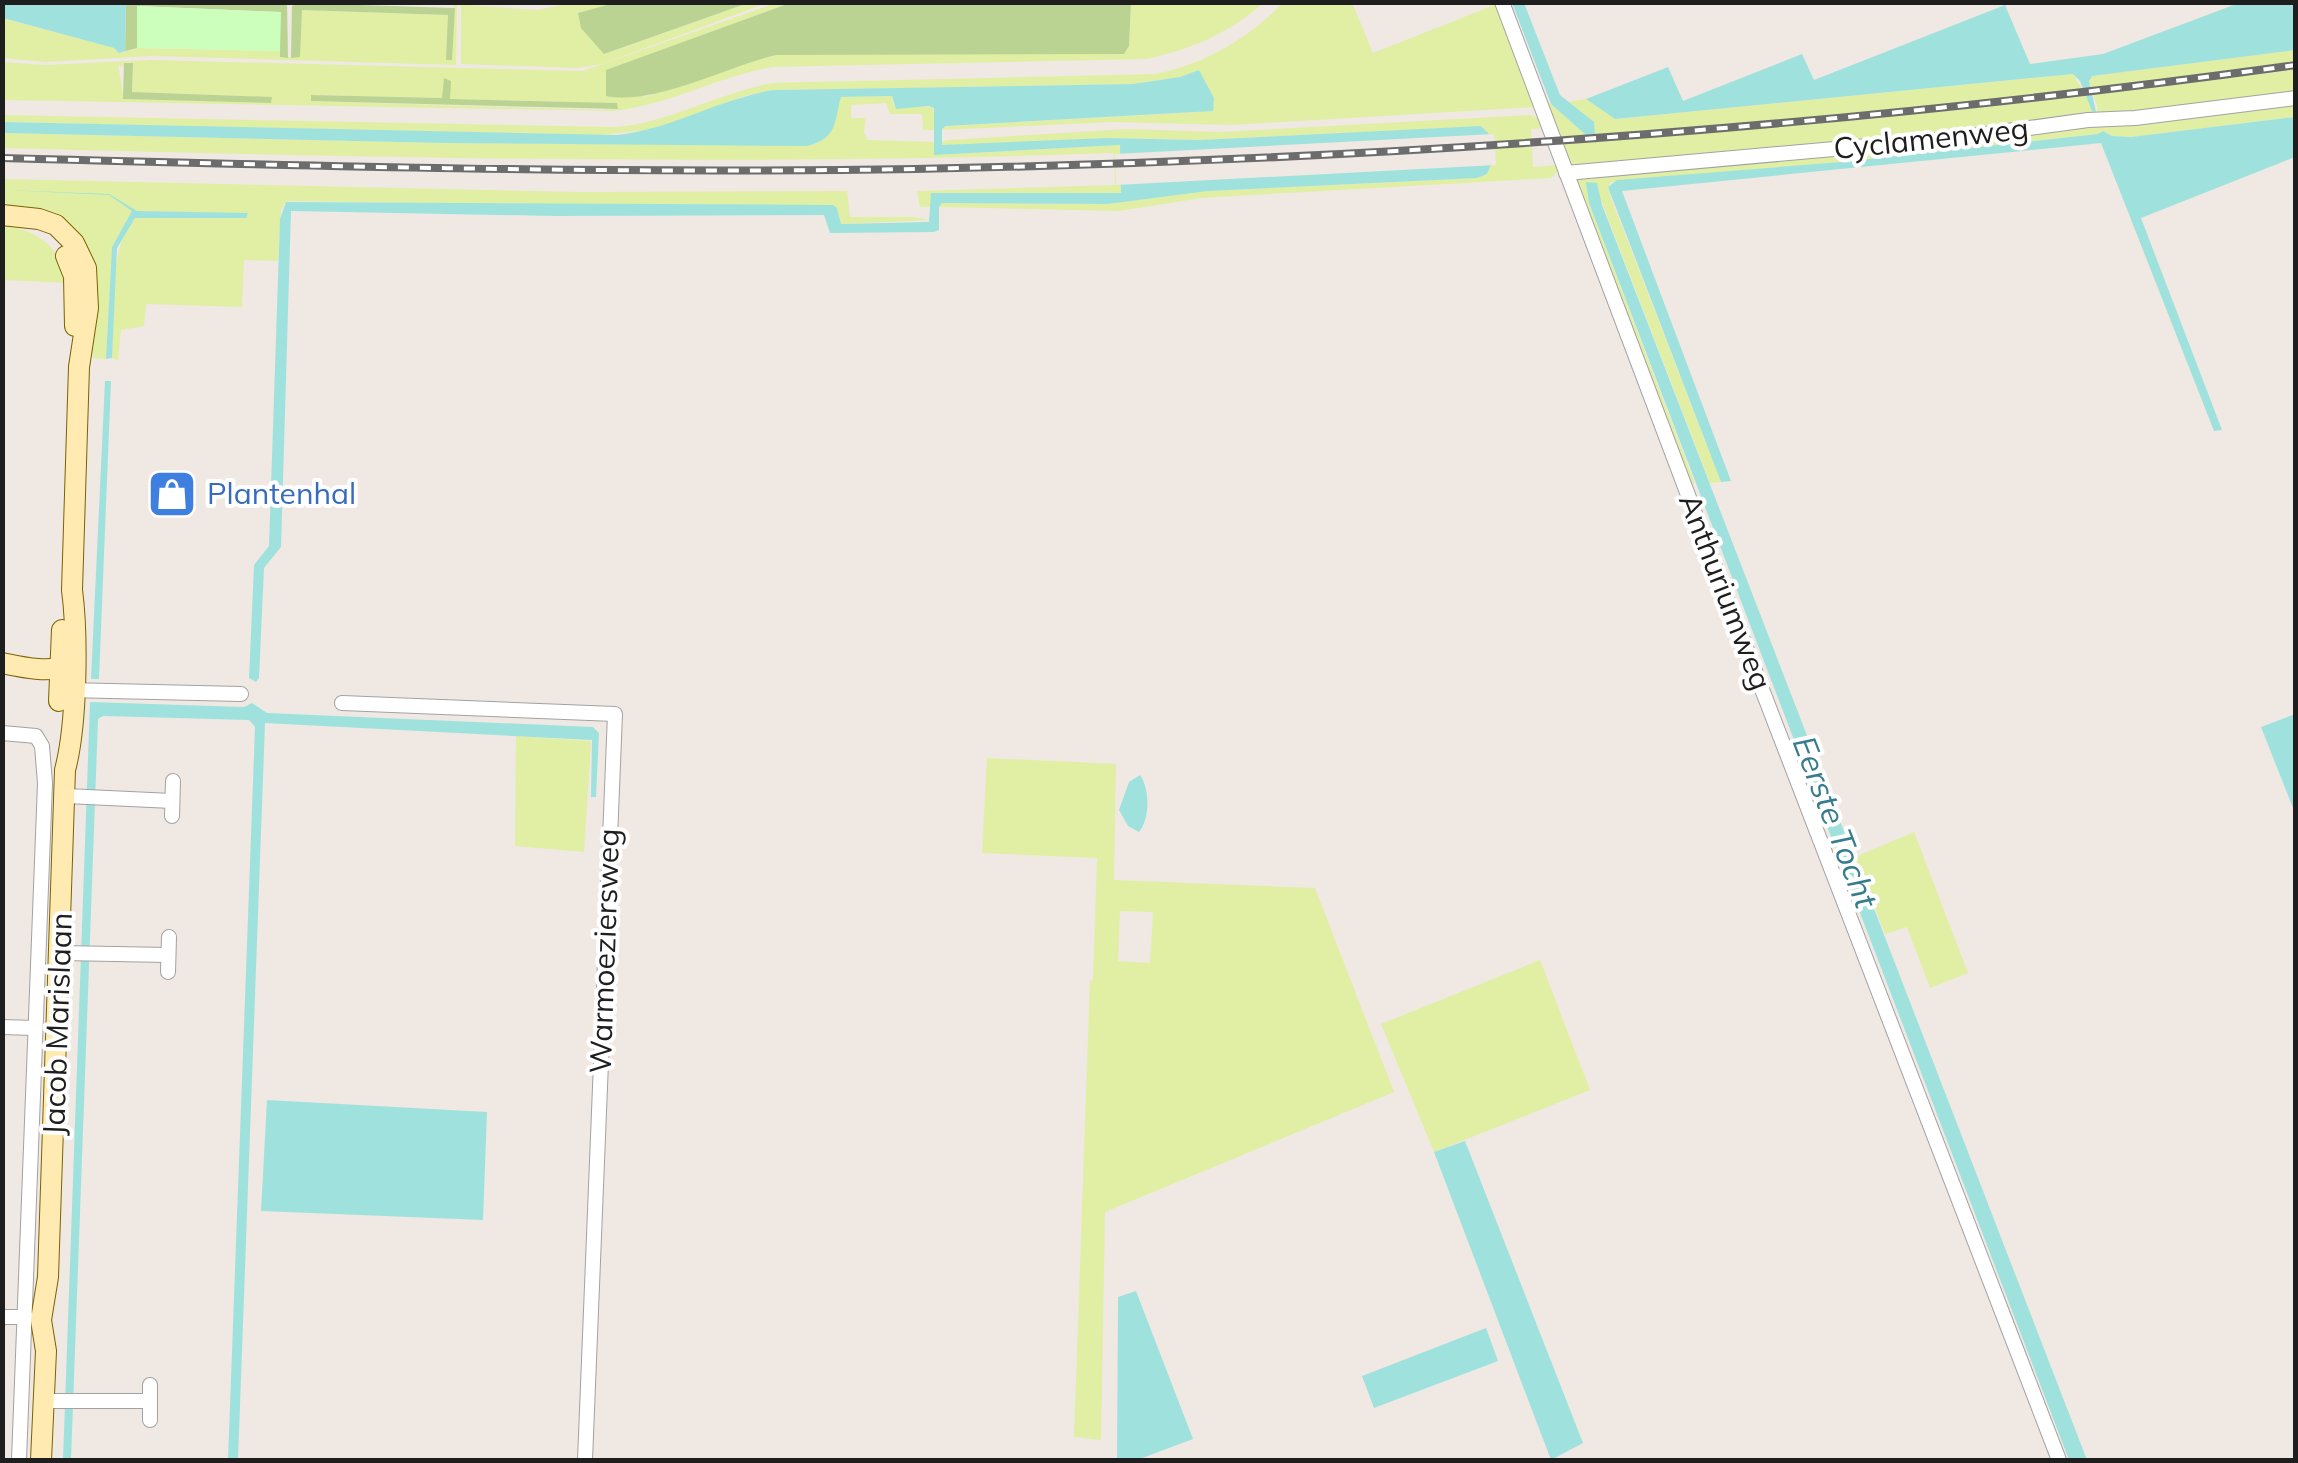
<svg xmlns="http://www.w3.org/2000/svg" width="2298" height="1463" viewBox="0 0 2298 1463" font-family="Mulish,sans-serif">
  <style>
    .grass { fill: #e0efa4; fill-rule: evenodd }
    .forest { fill: #bad393 }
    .park { fill: #cbffbb }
    .water { fill: #9fe2dd }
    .pier { fill: #f0e8e3 }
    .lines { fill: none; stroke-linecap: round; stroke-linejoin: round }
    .street-casing { stroke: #a2a2a2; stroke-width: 16 }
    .secondary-casing { stroke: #7a6200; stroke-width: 22 }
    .street { stroke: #fff; stroke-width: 14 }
    .secondary { stroke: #ffebb2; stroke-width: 20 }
    .rail-casing { stroke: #6c6c6c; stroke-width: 8 }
    .rail { stroke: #fff; stroke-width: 4; stroke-dasharray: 11; stroke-linecap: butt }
    .labels { text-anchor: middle; stroke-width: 8; stroke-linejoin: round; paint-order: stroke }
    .street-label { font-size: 30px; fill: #1e1e1e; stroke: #fff }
    .shop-label { font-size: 30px; fill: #366cbe; stroke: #fff; text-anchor: start }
    .water-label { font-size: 32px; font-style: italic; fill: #357c8e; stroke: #fff }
  </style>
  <rect width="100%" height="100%" fill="#f0e8e3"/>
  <!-- grass -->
  <g class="grass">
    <path d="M1243,2L1246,5L1263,3C1230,33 1189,50 1146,59L771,67C717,77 668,105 613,111L3,100V62L45,65L151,60L583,71L776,3H790L607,70L645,97L728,68L776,55L1129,46L1131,3ZM125,63L133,64L132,92L271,97V102L124,99L118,65L124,67ZM444,79L450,81V99L617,103L618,108L602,110L311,101L312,95L443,98Z"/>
    <path d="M1284,2L1358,3L1353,5L1373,53L1497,4L1535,107L1231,125L1112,122L941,130L948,126L1197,112L1199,70L1180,77L1133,84L773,90L744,96L656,129L599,135L3,122L2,115L616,127C671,122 718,93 772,83L1156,74C1207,63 1247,39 1284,2Z"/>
    <polygon points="452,3 457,3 456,65 152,56 46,62 3,58 2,18 114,48 119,53 137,48 280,51 280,57 299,57 302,10 449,15 446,59 451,60 455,9"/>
    <polygon points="461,3 554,3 467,5 537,10 573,3 618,3 578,13 605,54 748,3 767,3 602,64 578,68 461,64"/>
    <polygon points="2295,50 2295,117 2131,137 2112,136 2103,131 2098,134 1841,162 1611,182 1608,187 1611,198 1721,482 1710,483 1599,195 1597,183 1589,203 1695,484 1692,484 1544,98 1596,144 1594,122 1568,102 1586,99 1616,119 2073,74 2096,113 2098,109 2089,81 2092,76"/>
    <path d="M892,96L894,106L933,107L936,130H923L922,114H890L886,103L851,105V118H865L866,113L864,132L867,140L935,142V155L1120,145L1122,193H931V207H920L917,191L1115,185L1114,153C743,166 373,158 3,148V133L444,143L813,145C839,131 833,118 841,97Z"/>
    <polygon points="1530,115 1537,118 1544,128 1531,129 1533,167 1557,165 1558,171 1551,178 1201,198 1119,211 939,207 942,203 1108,204 1208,191 1476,178 1487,174 1341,133 1199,140 1106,138 943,146 942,142 948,140 1128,129 1220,132"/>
    <path d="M3,179L579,192L847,191L850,217H911L931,220L841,224L837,208L833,205L599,206L290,201L284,204L281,210L278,261L244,260L242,307L146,304L144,326L121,330L118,360L112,358C114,319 107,241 138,216L247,218L132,212L112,247L106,359L93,358L79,242L3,208Z"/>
    <path d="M2,224C41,233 56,243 69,283L3,280Z"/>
    <polygon points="516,736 591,741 584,852 515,846"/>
    <path d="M987,758L1116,764L1114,880L1315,888L1394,1092L1105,1212L1101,1440L1074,1437L1090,981L1093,980L1097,858L982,853ZM1120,911L1153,912L1150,963L1118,961Z"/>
    <polygon points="1914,832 1968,973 1930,988 1907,927 1885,934 1855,857"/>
    <polygon points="1540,960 1590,1090 1434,1152 1381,1024"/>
  </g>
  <!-- forest -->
  <g class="forest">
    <polygon points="287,2 288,58 280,57 280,12 138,6 137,48 125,51 126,3"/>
    <polygon points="618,2 748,2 748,3 604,54 581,28 578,13"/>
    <polygon points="296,3 455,8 452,60 446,60 448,15 302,10 300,57 291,58 292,6"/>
    <path d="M790,3H1131L1129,46L1124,54L776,55C726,67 653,106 606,96V70Z"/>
    <polygon points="124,63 133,63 132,92 272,97 271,103 123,99"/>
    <polygon points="444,78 451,81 450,99 617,103 618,109 311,101 311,95 442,98"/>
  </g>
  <!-- park -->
  <polygon class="park" points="137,6 281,12 280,51 137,48"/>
  <!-- water -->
  <g class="water">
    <polygon points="2,3 126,3 125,51 119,53 114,48 3,18"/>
    <polygon points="1512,3 1524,3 1560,95 1594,122 1596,144 1551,104"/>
    <polygon points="2239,3 2295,3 2295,50 2092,76 2089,81 2096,112 2092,111 2080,81 2073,74 1615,119 1586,99 1668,67 1683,101 1802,54 1814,80 2005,5 2030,64 2103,54"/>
    <path d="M1199,70L1214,98L1213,111L946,126L942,129V145L1106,138L1199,140L1481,126L1489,134L1491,165L1487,174L1477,178L1208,191L1108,204L942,203L939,207V230L934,232L830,233L824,215L556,216L291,211L281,547L264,568L259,678L256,682L249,678L254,565L269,546L280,219L286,202L833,205L837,208L841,224L929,222L931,193H1121L1120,145L934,155V108L929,106L896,109L892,96L841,97C834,120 839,138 807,146L444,143L3,133V122L617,135C672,129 719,99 773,90L1133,84L1180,77Z"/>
    <polygon points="2295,117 2295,157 2141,218 2222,430 2214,431 2101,143 1622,191 1731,481 1721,482 1608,187 1617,180 1841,162 2098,134 2103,131 2112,136 2131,137"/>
    <polygon points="1586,182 1597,183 1602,205 2087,1460 2069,1460 1589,203"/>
    <polygon points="6,190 109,194 137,211 248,213 246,218 135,218 117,248 112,358 106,359 112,247 132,211 109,195"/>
    <polygon points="105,381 111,381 99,679 91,679"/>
    <polygon points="90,702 244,707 252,703 267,713 593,727 599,733 596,797 591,797 592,740 265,723 238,1460 228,1460 255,727 249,720 103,716 98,719 71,1460 63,1460"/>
    <polygon points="2295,714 2296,715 2295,813 2261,727"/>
    <path d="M1140,775C1150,789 1150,819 1139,832L1128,826L1119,810L1129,782Z"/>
    <polygon points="267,1100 487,1112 483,1220 261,1211"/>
    <polygon points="1465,1141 1583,1443 1551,1460 1434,1152"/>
    <polygon points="1136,1291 1193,1439 1137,1460 1117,1460 1118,1297"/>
    <polygon points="1486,1328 1498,1361 1374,1408 1362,1376"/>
  </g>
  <!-- pier -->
  <polygon class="pier" points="1494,134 1496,165 1116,185 1115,154"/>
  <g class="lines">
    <!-- street casing -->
    <g class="street-casing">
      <g id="street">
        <polyline points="1502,2 1728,601 2059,1460"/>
        <polyline points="1566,173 1957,138 2088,120 2135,118 2296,98"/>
        <polyline points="67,690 241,694"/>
        <polyline points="342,703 615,714 585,1460"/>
        <polyline points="2,733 36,736 42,746 45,783 19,1460"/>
        <polyline points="66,796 172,801"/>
        <polyline points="172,816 173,781"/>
        <polyline points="61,953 168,955"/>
        <polyline points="168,972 169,937"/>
        <polyline points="2,1027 35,1028"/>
        <polyline points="2,1317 26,1317"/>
        <polyline points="44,1401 149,1401"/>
        <polyline points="150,1420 150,1385"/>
      </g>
    </g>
    <!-- secondary casing -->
    <g class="secondary-casing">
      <g id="secondary">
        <path d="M2,215L39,219L56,225L74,243L86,268L88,308L79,367L72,590C78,636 77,725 65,770L48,1277L41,1320L46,1351L41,1460"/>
        <polyline points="66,256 74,276 75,326"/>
        <path d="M2,663C26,668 48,673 72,665"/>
        <polyline points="59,701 62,630"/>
      </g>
    </g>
    <!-- street -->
    <use href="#street" class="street"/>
    <!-- secondary -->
    <use href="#secondary" class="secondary"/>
    <!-- rail casing -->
    <g class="rail-casing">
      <path id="rail" d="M2,158C306,166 611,174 915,169C1376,160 1838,128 2296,65"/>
    </g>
    <!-- rail -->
    <use href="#rail" class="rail"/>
  </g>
  <!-- icons -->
  <defs>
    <g id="shop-square" transform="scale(2.5)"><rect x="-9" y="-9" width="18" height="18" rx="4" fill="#3f7fe0" stroke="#fff"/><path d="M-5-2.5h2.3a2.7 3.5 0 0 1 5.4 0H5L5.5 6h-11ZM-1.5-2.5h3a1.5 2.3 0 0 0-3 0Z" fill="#fff"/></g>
  </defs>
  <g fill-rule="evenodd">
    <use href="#shop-square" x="172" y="494"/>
  </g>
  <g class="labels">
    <!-- street labels -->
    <g class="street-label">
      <text transform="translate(1931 139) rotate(-6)" y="10">Cyclamenweg</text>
      <text transform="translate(1725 592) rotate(69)" y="10">Anthuriumweg</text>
      <text transform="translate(605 951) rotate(-88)" y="10">Warmoeziersweg</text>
      <text transform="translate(58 1024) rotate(-88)" y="10">Jacob Marislaan</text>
    </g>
    <!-- shop labels -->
    <g class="shop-label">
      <text x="207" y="504">Plantenhal</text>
    </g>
    <!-- water labels -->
    <g class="water-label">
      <text transform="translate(1835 822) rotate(69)" y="11">Eerste Tocht</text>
    </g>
  </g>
  <!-- border -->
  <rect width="2298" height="1463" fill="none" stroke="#1e1e1e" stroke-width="10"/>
</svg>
